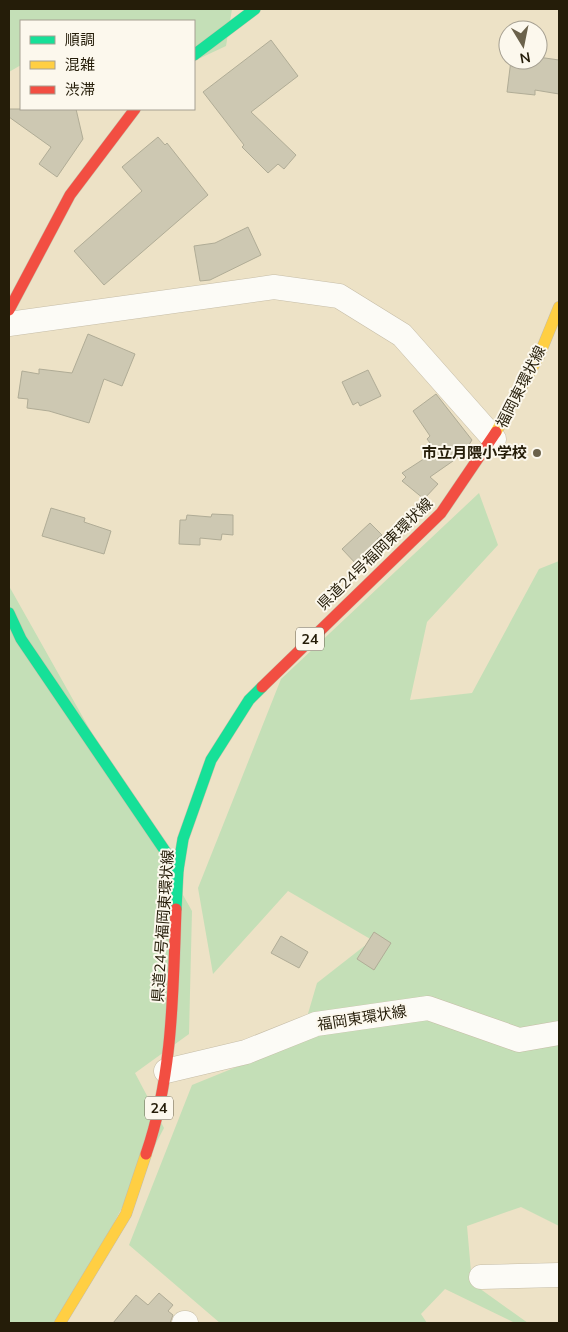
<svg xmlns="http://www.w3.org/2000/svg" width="568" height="1332" viewBox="0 0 568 1332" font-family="Mulish,'Noto Sans JP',sans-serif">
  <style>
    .green { fill: #c4dfb7 }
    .building { fill: #cdc8b2; stroke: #b0ac96 }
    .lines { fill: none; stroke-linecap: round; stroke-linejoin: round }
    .street-casing { stroke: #c6bda7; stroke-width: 25 }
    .fast-casing { stroke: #c6bda7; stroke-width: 12 }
    .slow-casing { stroke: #c6bda7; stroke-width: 12 }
    .jam-casing { stroke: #c6bda7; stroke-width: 12 }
    .street { stroke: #fcfbf6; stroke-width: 24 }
    .fast { stroke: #16e098; stroke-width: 11 }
    .slow { stroke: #ffcf43; stroke-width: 11 }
    .jam { stroke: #f24e42; stroke-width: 11 }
    .poi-dot { fill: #6b624b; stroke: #fcf8ed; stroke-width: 2 }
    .labels { text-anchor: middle; stroke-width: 4; stroke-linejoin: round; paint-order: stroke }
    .shield { fill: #fcf8ed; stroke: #665f4d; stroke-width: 1 }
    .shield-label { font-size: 14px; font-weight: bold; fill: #251d09 }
    .street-label { font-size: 15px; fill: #251d09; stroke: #fcf8ed }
    .poi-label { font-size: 15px; font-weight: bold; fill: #251d09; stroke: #fcf8ed; text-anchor: end }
  </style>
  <rect width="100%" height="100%" fill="#ede2c6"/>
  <!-- green -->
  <g class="green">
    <polygon points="9,9 232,9 226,46 194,61 194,21 21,21 21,65 9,72"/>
    <polygon points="479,493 498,545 427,622 410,700 472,693 539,569 559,561 559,1226 521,1207 467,1226 472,1283 528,1323 515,1323 445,1289 421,1314 427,1323 220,1323 129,1245 192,1085 300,1041 317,983 372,940 288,891 213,974 198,888 281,679"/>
    <polygon points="9,586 192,911 189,1034 135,1073 164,1128 61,1323 9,1323"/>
  </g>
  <!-- building -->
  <g class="building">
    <polygon points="271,40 298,76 251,112 296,155 284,169 278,164 268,173 242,147 244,145 203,92"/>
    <polygon points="538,57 559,60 559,94 535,90 535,95 507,92 511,60 538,60"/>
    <polygon points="9,109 76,109 83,139 57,177 39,164 51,147 9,117"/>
    <polygon points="158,137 165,145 167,143 208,195 104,285 74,251 142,191 122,167"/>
    <polygon points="248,227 261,255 210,280 200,281 194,246 215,243"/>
    <polygon points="88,334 135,354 122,386 104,379 89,423 49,411 27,408 28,399 18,398 22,371 39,374 39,369 72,373"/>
    <polygon points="368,370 381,396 360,406 358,402 353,405 342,382"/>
    <polygon points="436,394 472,440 463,454 430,477 438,484 424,499 402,481 406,477 402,473 436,451 427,439 430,436 413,411"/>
    <polygon points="51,508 85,518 84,522 111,531 104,554 42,536"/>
    <polygon points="212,514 233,515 233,535 222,534 221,540 200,538 200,545 179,544 180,520 186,520 187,515 211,517"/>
    <polygon points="370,523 382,535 377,539 382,544 358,566 342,549"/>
    <polygon points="374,932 391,943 374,970 357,959"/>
    <polygon points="281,936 308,952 299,968 271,953"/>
    <polygon points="159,1293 173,1305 168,1311 173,1315 170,1323 113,1323 136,1295 148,1305"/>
  </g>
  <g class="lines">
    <!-- street casing -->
    <g class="street-casing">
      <g id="street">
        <polyline points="9,324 274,287 339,296 402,335 494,439"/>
        <polyline points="166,1071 246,1052 316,1024 428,1008 519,1040 559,1033"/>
        <polyline points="481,1277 559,1275"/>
        <polyline points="184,1323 186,1323"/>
      </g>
    </g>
    <!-- fast casing -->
    <g class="fast-casing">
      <g id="fast">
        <polyline points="194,55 255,9"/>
        <polyline points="9,613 21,639 178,870"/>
        <polyline points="176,909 178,870 183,839 211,760 249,700 262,687"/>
      </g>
    </g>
    <!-- slow casing -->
    <g class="slow-casing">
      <g id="slow">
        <polyline points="496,432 539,356 559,307"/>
        <polyline points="60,1323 126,1214 146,1154"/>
      </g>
    </g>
    <!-- jam casing -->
    <g class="jam-casing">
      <g id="jam">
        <polyline points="9,310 70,195 135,109"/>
        <polyline points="262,687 441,513 496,432"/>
        <path d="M146,1154C173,1076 173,991 176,909"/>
      </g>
    </g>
    <!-- street -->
    <use href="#street" class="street"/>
    <!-- fast -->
    <use href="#fast" class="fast"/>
    <!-- slow -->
    <use href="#slow" class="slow"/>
    <!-- jam -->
    <use href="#jam" class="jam"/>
  </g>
  <!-- markers -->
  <circle class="poi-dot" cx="537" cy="453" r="5"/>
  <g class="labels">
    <!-- shield labels -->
    <g class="shield">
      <rect x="296" y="627.5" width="28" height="23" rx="4"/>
      <rect x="145" y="1096.5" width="28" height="23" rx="4"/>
    </g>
    <g class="shield-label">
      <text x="310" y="644">24</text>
      <text x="159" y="1113">24</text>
    </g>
    <!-- street labels -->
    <g class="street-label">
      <text transform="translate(521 387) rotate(-63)" y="5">福岡東環状線</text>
      <text transform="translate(375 554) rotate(-44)" y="5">県道24号福岡東環状線</text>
      <text transform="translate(163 926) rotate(-86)" y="5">県道24号福岡東環状線</text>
      <text transform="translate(362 1018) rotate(-9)" y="5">福岡東環状線</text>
    </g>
    <!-- poi labels -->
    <g class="poi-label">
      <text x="527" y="458">市立月隈小学校</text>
    </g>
  </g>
  <!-- border -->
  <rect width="568" height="1332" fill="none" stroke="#251d09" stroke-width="20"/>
  <!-- legend -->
  <rect x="20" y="20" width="175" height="90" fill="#fcf8ed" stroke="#a6a092"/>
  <rect x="30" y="36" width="25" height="8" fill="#16e098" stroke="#a6a092"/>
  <text x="65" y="45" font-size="15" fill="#251d09">順調</text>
  <rect x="30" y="61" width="25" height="8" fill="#ffcf43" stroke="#a6a092"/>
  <text x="65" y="70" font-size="15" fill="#251d09">混雑</text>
  <rect x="30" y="86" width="25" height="8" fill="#f24e42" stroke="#a6a092"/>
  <text x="65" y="95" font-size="15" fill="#251d09">渋滞</text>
  <!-- north arrow -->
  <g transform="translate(523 45) rotate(170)"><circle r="24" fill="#fcf8ed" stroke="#a6a092"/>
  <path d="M0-4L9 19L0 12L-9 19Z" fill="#6b624b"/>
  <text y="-8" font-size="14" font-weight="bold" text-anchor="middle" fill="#251d09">N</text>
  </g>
</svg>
